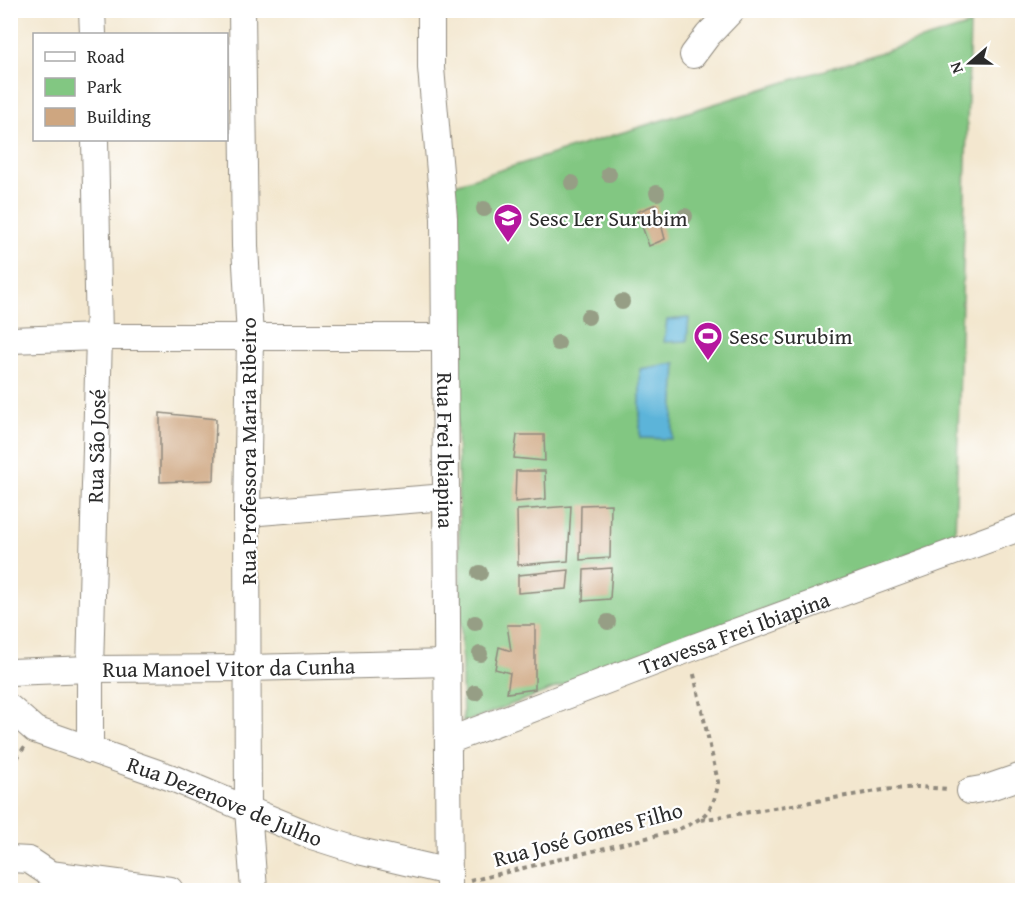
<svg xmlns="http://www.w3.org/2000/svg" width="1033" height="901" viewBox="0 0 1033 901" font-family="'Gentium Book Plus',serif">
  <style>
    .green { fill: #82c782; stroke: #567956; stroke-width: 1.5 }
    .water { fill: #5bb4d9; stroke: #437082; stroke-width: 1.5 }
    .building { fill: #cea680 }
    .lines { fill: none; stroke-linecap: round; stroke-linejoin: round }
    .minor-casing { stroke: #8f897d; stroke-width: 28 }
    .path { stroke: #8f897d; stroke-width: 4; stroke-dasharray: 4.5 4.5; stroke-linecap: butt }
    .minor { stroke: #fff; stroke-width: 26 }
    .tree { fill: #969e85 }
    .labels { text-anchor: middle; stroke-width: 4.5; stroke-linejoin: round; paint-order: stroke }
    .poi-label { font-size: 22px; fill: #2b2b2b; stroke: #fff; text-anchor: start }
    .street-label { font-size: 22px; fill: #2b2b2b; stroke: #fff }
  </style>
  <rect width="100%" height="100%" fill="#fff"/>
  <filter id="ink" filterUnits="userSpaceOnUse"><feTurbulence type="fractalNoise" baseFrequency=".0167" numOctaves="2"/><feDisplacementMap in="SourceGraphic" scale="12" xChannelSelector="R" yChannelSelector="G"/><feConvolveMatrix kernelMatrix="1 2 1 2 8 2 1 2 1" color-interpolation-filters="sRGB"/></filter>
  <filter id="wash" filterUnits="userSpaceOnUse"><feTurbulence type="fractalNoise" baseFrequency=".008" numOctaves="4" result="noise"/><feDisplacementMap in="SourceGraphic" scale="24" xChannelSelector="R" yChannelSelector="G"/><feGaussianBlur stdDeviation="1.35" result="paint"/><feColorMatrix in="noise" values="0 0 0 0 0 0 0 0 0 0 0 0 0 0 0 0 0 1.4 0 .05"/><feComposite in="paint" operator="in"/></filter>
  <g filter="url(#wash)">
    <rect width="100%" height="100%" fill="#f3e7cf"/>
    <!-- green -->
    <polygon class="green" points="970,25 955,537 463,723 452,185"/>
    <!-- water -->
    <g class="water">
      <polygon points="689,318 687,341 664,342 667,320"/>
      <polygon points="676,363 672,439 640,438 640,369"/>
    </g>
    <g id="blocks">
      <!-- building -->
      <g class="building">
        <polygon points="656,204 665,239 649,246 637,212"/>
        <polygon points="160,413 216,419 214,480 160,482"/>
        <polygon points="517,435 544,435 545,461 514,458"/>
        <polygon points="516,471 545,471 546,499 515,502"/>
        <polygon points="611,504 610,558 580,560 581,505"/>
        <polygon points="571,506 568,561 518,565 517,510"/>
        <polygon points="612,568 610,599 583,601 584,570"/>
        <polygon points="569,570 567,589 518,593 518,575"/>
        <polygon points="507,625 535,625 535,689 507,693 510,673 495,669 499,647 511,651"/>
      </g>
    </g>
  </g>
  <g filter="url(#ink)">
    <use href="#blocks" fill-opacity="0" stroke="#8f897d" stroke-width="1.5"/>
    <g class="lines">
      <!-- minor casing -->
      <g class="minor-casing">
        <g id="minor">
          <polyline points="92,10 93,34"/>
          <polyline points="242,10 245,246 250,337 247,513 248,809 254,890"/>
          <path id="s1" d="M431,10V68L444,218L449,890"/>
          <polyline points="693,55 708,35 732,10"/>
          <polyline points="10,340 99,337 445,337"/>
          <polyline points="247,513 446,497"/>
          <path id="s2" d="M10,672L90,669L248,668L447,663"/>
          <path id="s3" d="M10,708L35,730L172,778L312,836L359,851L449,872"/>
          <path id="s4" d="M448,741L689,649L1022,527"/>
          <path id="s5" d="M90,750V669L99,337L95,140"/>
          <polyline points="970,791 987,788 1022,776"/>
          <polyline points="10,859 29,860 50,874 170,890"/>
        </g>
      </g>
      <!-- path -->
      <g class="path">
        <polyline points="10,764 16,760 25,746"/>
        <polyline points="701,820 883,790 918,787 949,789"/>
        <path d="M470,881L671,832C700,821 714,815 718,782L693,670"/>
      </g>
      <!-- minor -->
      <use href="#minor" class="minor"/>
    </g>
    <!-- trees -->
    <g class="tree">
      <circle cx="609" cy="174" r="8"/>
      <circle cx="572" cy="183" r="8"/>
      <circle cx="657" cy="193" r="8"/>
      <circle cx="484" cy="209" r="8"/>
      <circle cx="685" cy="216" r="8"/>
      <circle cx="622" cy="302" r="8"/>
      <circle cx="588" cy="317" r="8"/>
      <circle cx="558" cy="343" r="8"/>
      <circle cx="480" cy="573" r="8"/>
      <circle cx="608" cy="622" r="8"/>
      <circle cx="475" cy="623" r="8"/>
      <circle cx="480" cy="654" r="8"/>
      <circle cx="475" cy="693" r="8"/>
    </g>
  </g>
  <!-- icons -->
  <defs>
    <g id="school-pin" transform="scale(1.5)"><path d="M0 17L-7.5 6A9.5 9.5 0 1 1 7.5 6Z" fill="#b5179e" stroke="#fff"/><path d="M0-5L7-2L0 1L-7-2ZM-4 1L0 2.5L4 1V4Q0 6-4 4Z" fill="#fff"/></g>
    <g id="stadium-pin" transform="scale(1.5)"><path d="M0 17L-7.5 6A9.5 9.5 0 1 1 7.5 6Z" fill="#b5179e" stroke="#fff"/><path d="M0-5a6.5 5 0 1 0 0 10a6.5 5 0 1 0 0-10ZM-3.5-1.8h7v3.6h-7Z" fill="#fff"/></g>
  </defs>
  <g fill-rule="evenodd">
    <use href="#school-pin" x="508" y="218"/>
    <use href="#stadium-pin" x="708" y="336"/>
  </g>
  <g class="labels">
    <!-- poi labels -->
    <g class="poi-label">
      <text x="529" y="226">Sesc Ler Surubim</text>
      <text x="729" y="344">Sesc Surubim</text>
    </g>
    <!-- street labels -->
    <g class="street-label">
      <text dy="8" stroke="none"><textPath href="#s5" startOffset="304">Rua São José</textPath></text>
      <text dy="8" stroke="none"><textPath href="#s1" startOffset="441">Rua Frei Ibiapina</textPath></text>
      <text transform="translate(248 451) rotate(-90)" y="8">Rua Professora Maria Ribeiro</text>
      <text dy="8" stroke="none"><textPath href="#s4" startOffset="306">Travessa Frei Ibiapina</textPath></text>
      <text dy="8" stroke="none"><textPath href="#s2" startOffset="219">Rua Manoel Vitor da Cunha</textPath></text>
      <text dy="8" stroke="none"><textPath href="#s3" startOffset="236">Rua Dezenove de Julho</textPath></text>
      <text transform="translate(588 834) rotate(-15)" y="8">Rua José Gomes Filho</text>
    </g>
  </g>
  <!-- margin -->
  <rect width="1033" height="901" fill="none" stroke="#fff" stroke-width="36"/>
  <!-- legend -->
  <rect x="33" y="33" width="195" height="108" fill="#ffffff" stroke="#aaaaaa" stroke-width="1.5"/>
  <rect x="45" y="52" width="30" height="9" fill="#ffffff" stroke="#aaaaaa" stroke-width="1.5"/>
  <text x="87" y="63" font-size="18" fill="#2b2b2b">Road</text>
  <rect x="45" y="78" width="30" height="18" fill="#82c782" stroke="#aaaaaa" stroke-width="1.5"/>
  <text x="87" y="93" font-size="18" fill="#2b2b2b">Park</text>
  <rect x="45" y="108" width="30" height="18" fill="#cea680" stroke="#aaaaaa" stroke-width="1.5"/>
  <text x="87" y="123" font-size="18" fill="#2b2b2b">Building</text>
  <!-- north arrow -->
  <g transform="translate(970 63) rotate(250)" stroke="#ffffff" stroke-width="4.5" paint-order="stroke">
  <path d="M0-4.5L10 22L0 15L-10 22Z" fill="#2b2b2b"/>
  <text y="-9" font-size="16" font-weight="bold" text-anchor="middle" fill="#2b2b2b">N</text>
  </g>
</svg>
